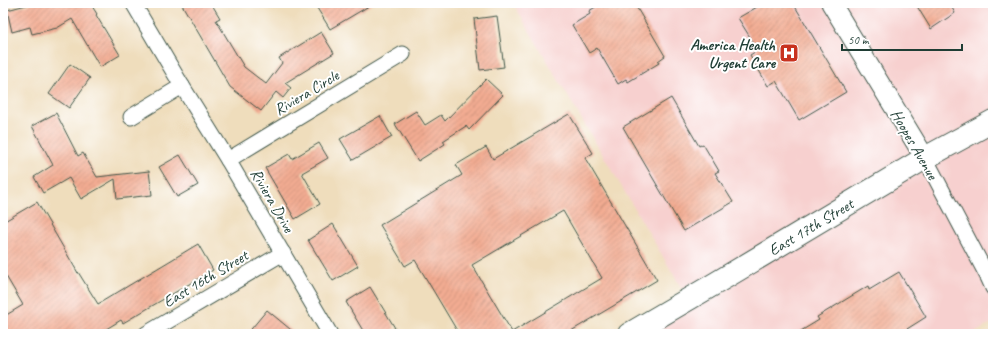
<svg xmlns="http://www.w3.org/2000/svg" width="996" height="337" viewBox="0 0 996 337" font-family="Caveat,sans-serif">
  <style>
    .built { fill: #f7d0cf }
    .building { fill: url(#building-hatch); fill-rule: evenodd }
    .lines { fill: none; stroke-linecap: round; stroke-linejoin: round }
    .minor-casing { stroke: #3e5548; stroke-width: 17 }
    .tertiary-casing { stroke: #3e5548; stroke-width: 21 }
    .primary-casing { stroke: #3e5548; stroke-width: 24 }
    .minor { stroke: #fff; stroke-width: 15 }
    .tertiary { stroke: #fff; stroke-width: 19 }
    .primary { stroke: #fff; stroke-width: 22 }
    .labels { text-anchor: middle; stroke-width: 4; stroke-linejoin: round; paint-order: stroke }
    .poi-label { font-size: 16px; font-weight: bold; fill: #1f3d34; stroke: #fff; text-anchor: end }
    .street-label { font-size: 16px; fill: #1f3d34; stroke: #fff }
  </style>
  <defs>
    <pattern id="building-hatch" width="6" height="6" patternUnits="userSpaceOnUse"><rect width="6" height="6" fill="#f3ac92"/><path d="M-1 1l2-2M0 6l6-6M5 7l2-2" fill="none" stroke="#c48d78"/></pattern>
  </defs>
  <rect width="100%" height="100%" fill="#fff"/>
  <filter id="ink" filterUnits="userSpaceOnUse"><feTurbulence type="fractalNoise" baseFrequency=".025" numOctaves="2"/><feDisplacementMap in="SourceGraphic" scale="8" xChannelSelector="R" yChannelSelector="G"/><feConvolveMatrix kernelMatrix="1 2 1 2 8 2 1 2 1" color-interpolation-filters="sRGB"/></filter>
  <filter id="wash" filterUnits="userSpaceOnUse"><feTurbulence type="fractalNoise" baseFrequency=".012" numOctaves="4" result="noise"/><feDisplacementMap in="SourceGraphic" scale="16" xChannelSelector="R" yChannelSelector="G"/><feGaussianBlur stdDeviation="0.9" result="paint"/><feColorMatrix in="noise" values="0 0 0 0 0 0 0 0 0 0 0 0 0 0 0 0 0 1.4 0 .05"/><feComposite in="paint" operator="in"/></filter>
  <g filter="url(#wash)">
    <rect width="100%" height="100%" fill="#efddbc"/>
    <!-- built -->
    <polygon class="built" points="513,3 993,3 993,322 973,334 629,334 688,299"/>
    <g id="blocks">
      <!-- building -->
      <g class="building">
        <polygon points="34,3 90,3 97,14 96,15 120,55 100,67 72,19 57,28 32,34 30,27 12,32 7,10"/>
        <polygon points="181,3 211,3 220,18 216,20 244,67 266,84 282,63 279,58 321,32 334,53 285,83 291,88 283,98 276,92 261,111 230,87"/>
        <polygon points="325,3 374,3 330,29 317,8"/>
        <polygon points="602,3 634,3 665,56 658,61 659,63 628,82 626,79 618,84 597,48 589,53 572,25 590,14 589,11"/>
        <polygon points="764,3 793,3 846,92 799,120 776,81 768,86 750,55 758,50 738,18"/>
        <polygon points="915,3 949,3 955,13 931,29"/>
        <polygon points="497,16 504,67 480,70 474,19"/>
        <polygon points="70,64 90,78 69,108 49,94"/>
        <polygon points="486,79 503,95 469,130 466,126 443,141 445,144 418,161 395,124 416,111 425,125 441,115 445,121"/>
        <polygon points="671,98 699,146 703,144 719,171 715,173 733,202 684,231 623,127"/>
        <polygon points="56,113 78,156 83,153 97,177 149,171 152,195 117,199 115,179 81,199 69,178 43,193 34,177 53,165 32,126"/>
        <path d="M569,114L593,153L585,158L657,280L566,334H459L415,260L405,266L380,225L462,175L456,165L486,147L493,159ZM563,211L602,278L512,332L472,265Z"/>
        <polygon points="380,116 392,137 353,160 340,139"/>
        <polygon points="319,143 328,158 302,173 320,204 295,219 265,168 289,154 292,159"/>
        <polygon points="180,155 198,185 177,197 159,167"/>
        <polygon points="37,202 78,273 78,272 98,304 198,244 213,270 123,323 121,320 98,334 3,334 3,317 23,305 3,271 3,222"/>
        <polygon points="333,224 358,266 333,281 308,240"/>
        <polygon points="899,272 926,317 899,334 796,334 819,320 817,317 868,286 869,290"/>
        <polygon points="370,287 395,328 386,334 365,334 346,302"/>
        <polygon points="267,310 296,334 247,334"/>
      </g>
    </g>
  </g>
  <g filter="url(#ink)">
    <use href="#blocks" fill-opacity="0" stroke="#3e5548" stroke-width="1"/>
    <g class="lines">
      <!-- minor casing -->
      <g class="minor-casing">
        <g id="minor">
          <polyline points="133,3 182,86 228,160 330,334"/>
          <polyline points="131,117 182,86"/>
          <polyline points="925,158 988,277 993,288"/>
          <polyline points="228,160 403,54"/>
          <polyline points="146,334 283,253"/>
        </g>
      </g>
      <!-- tertiary casing -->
      <g class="tertiary-casing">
        <polyline id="tertiary" points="831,3 925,158"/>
      </g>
      <!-- primary casing -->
      <g class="primary-casing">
        <g id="primary">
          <path id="s1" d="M629,334L711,286L925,158L993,121"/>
        </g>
      </g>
      <!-- minor -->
      <use href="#minor" class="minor"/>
      <!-- tertiary -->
      <use href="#tertiary" class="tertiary"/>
      <!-- primary -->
      <use href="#primary" class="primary"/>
    </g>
  </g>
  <!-- icons -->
  <defs>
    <g id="hospital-square" transform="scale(1)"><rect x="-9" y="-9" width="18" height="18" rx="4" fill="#c8321e" stroke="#fff"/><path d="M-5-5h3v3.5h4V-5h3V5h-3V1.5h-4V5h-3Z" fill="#fff"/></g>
  </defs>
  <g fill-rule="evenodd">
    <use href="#hospital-square" x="789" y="53"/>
  </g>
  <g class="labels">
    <!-- poi labels -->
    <g class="poi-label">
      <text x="775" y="50">America Health<tspan x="775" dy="18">Urgent Care</tspan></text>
    </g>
    <!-- street labels -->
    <g class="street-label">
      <text transform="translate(306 92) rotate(-31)" y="6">Riviera Circle</text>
      <text transform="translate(915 144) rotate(60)" y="6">Hoopes Avenue</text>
      <text transform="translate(273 200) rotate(60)" y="6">Riviera Drive</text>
      <text dy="6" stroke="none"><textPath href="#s1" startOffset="211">East 17th Street</textPath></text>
      <text transform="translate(205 278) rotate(-31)" y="6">East 16th Street</text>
    </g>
  </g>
  <!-- margin -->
  <rect width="996" height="337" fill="none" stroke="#fff" stroke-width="16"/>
  <!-- scale -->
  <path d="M842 44v6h120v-6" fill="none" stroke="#1f3d34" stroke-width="2"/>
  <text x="848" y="44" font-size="12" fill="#1f3d34" stroke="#ffffff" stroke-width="3" paint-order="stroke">50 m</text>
</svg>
